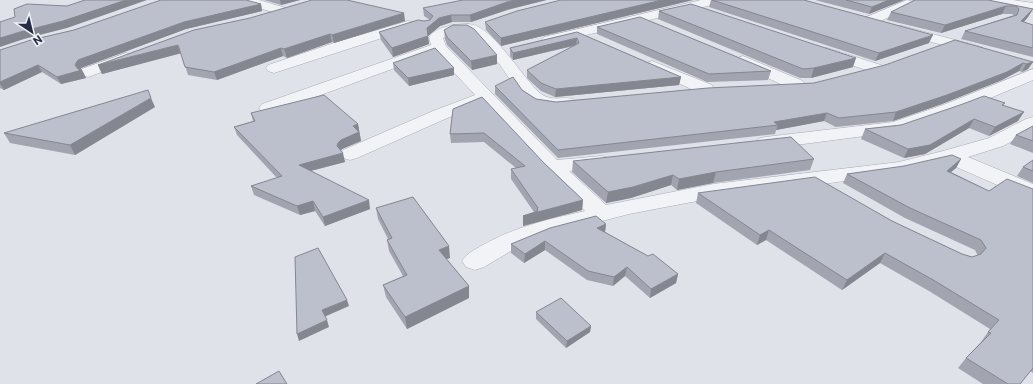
<svg xmlns="http://www.w3.org/2000/svg" width="1033" height="384" viewBox="0 0 1033 384" font-family="Commissioner,sans-serif">
  <style>
    .lines { fill: none; stroke-linecap: round; stroke-linejoin: round }
    .minor-casing { stroke: #a8acb7; stroke-width: 1 }
    .minor { fill: #f2f3f7; fill-rule: evenodd }
    .wall { fill: #a2a5b0 }
    .shaded-wall { fill: #848690 }
    .building { fill: #bcc0cd; stroke: #848690 }
  </style>
  <rect width="100%" height="100%" fill="#dfe2e9"/>
  <g class="lines">
    <!-- minor casing -->
    <g class="minor-casing">
      <g id="minor">
        <polygon points="240,0 259,0 286,8 288,11 286,14 282,15 242,3"/>
        <polygon points="701,0 722,0 720,3 549,44 544,43 542,40 544,37"/>
        <polygon points="907,0 911,1 913,4 911,7 874,24 864,24 862,21 864,18"/>
        <polygon points="984,0 1013,0 1033,3 1033,11 990,4 986,3"/>
        <polygon points="408,21 413,22 415,25 413,28 280,71 274,73 268,71 266,68 268,65 337,42"/>
        <path d="M468,24C492,24 522,78 541,94C553,102 561,96 573,99L576,103L573,107C561,110 549,111 537,106C521,99 510,79 500,65C491,53 481,41 469,32L454,33L443,38L446,46L557,160L602,156L609,158L612,162L609,166L569,171L606,205L713,184L899,162L943,151L989,138L1026,119L1033,117V130L1003,146L968,157L1033,184V199L1025,197L947,163L899,174L713,198L629,214L549,235L516,248L484,267L475,270L466,267L462,261C467,253 473,251 481,246C514,227 549,219 585,211L545,171L483,104L445,119L357,158L350,160L343,158L340,154L343,150L433,111L475,95L436,53L274,112L268,113L262,112L259,108L262,104L431,45L429,37C437,26 456,24 468,24Z"/>
        <polygon points="902,26 982,47 984,50 982,53 977,54 897,33 895,30 897,27"/>
        <polygon points="827,48 881,65 883,68 881,71 875,73 822,55 820,52 822,49"/>
        <polygon points="126,53 131,55 134,58 131,61 88,77 82,75 80,72 82,69"/>
        <polygon points="743,56 803,81 805,85 803,89 797,90 791,89 738,64 735,61 738,58"/>
        <polygon points="652,61 712,85 714,89 712,93 706,94 700,93 647,69 644,66 647,63"/>
        <polygon points="1033,69 1033,80 955,113 903,131 765,149 758,147 755,143 758,139 765,137 893,122 943,105"/>
      </g>
    </g>
    <!-- minor -->
    <use href="#minor" class="minor"/>
  </g>
  <!-- wall -->
  <g class="wall">
    <polygon points="264,0 300,0 281,5"/>
    <polygon points="693,0 501,46 486,30 485,22"/>
    <polygon points="711,0 804,0 929,43 875,61 709,7"/>
    <polygon points="815,0 904,0 869,14"/>
    <polygon points="912,0 988,0 1033,9 1028,17 1024,22 1033,25 1033,57 961,39 965,31 1014,15 1012,14 1002,14 941,33 887,20 891,12 913,1"/>
    <polygon points="261,4 262,11 186,29 81,68 80,70 82,70 86,78 61,84 42,72 4,90 0,88 0,50"/>
    <polygon points="423,8 507,10 471,22 452,22 440,26 428,36 429,44 393,57 381,40 379,32 430,20 424,16"/>
    <polygon points="659,11 853,67 811,78 800,78 658,19"/>
    <polygon points="405,21 334,43 332,42 287,58 283,56 217,80 188,75 181,53 102,74 98,65"/>
    <polygon points="597,27 771,71 768,80 707,82 597,34"/>
    <polygon points="444,30 497,64 472,70 447,45 445,39"/>
    <polygon points="577,32 681,77 679,85 555,97 541,91 527,78 527,70 574,46 513,60 510,56 510,48"/>
    <polygon points="1033,62 1028,69 1022,72 1019,71 1002,80 942,104 893,121 836,127 824,121 776,130 775,134 558,158 495,94 495,86 522,90 536,99 556,102 814,83"/>
    <polygon points="393,63 454,68 454,75 409,86 394,70"/>
    <polygon points="1005,103 1003,105 1018,121 989,136 969,128 925,154 904,158 861,139 865,129 901,125"/>
    <polygon points="155,107 75,155 10,143 4,133"/>
    <polygon points="453,109 544,163 583,200 582,210 523,226 534,212 511,179 511,169 516,168 484,142 451,143 450,134"/>
    <polygon points="251,113 358,124 361,141 342,149 341,151 345,162 311,171 370,209 325,226 315,211 300,215 254,195 251,186 277,178 237,135 234,127 253,121"/>
    <polygon points="1033,126 1033,153 1010,144 1016,135"/>
    <polygon points="814,159 810,170 713,183 677,190 671,185 631,198 606,203 572,172 573,161"/>
    <polygon points="961,159 956,168 951,172 989,191 1033,189 1033,373 1030,371 1020,384 983,384 958,368 966,358 981,342 990,329 929,291 880,263 842,290 766,240 757,245 696,203 698,193 892,221 962,254 972,257 978,256 975,250 905,218 843,183 847,174"/>
    <polygon points="1033,160 1033,183 1017,176 1023,167"/>
    <polygon points="376,208 450,258 446,259 469,286 469,298 407,329 386,297 383,285 403,276 389,251 387,240 388,239 378,219"/>
    <polygon points="606,224 605,232 678,274 676,283 650,298 625,276 613,286 587,280 545,250 524,263 511,253 511,244"/>
    <polygon points="536,312 591,326 590,332 566,348 536,319"/>
  </g>
  <!-- shaded-wall -->
  <g class="shaded-wall">
    <polygon points="126,0 147,0 67,28 24,39 0,47 0,38 20,32"/>
    <polygon points="280,0 300,0 281,5"/>
    <polygon points="515,0 547,0 507,10 471,22 470,15 507,2"/>
    <polygon points="662,0 693,0 501,46 501,38"/>
    <polygon points="889,0 904,0 869,14 872,7"/>
    <polygon points="261,4 262,11 186,29 81,68 80,71 82,70 86,78 61,84 57,77 75,65 78,60 184,22"/>
    <polygon points="1006,6 1002,14 941,33 945,25"/>
    <polygon points="1033,9 1028,17 1017,29 1021,21"/>
    <polygon points="404,13 405,21 334,43 332,35"/>
    <polygon points="451,15 452,22 440,26 428,36 429,44 393,57 392,48 427,28 439,18"/>
    <polygon points="330,34 332,42 287,58 284,49"/>
    <polygon points="933,35 929,43 875,61 879,53"/>
    <polygon points="577,38 576,45 513,60 513,53"/>
    <polygon points="178,45 182,53 102,74 98,65"/>
    <polygon points="281,48 283,56 217,80 214,72"/>
    <polygon points="497,55 497,64 472,70 471,61"/>
    <polygon points="856,58 853,67 811,78 814,68"/>
    <polygon points="1033,62 1028,69 1022,72 1026,64"/>
    <polygon points="1023,63 1019,71 1002,80 942,104 893,121 896,112"/>
    <polygon points="38,65 42,72 4,90 0,84 0,82"/>
    <polygon points="454,68 454,75 409,86 408,78"/>
    <polygon points="681,77 679,85 555,97 556,89"/>
    <polygon points="151,98 155,107 75,155 70,145"/>
    <polygon points="1024,112 1018,121 989,136 995,127"/>
    <polygon points="827,113 824,121 776,130 778,125 774,122"/>
    <polygon points="974,119 969,128 925,154 904,158 908,149"/>
    <polygon points="358,124 361,141 342,149 339,152 343,153 345,162 302,173 299,165 337,146 338,143 353,126"/>
    <polygon points="961,159 956,168 941,180 947,171"/>
    <polygon points="716,172 713,183 677,190 679,179"/>
    <polygon points="673,175 671,185 631,198 606,203 608,192"/>
    <polygon points="369,200 370,209 325,226 323,217"/>
    <polygon points="583,200 582,210 523,226 523,216"/>
    <polygon points="313,201 315,211 300,215 297,206"/>
    <polygon points="606,224 605,232 597,228"/>
    <polygon points="769,230 766,240 757,245 760,235"/>
    <polygon points="545,241 545,250 524,263 525,254"/>
    <polygon points="449,246 450,258 440,261 439,250"/>
    <polygon points="885,253 880,263 842,290 847,280"/>
    <polygon points="627,267 625,276 613,286 614,277"/>
    <polygon points="678,274 676,283 650,298 651,289"/>
    <polygon points="469,286 469,298 407,329 405,317"/>
    <polygon points="347,300 349,306 324,317 322,310"/>
    <polygon points="327,320 329,327 299,341 297,334"/>
    <polygon points="591,326 590,332 566,348 567,341"/>
  </g>
  <!-- building -->
  <g class="building">
    <polygon points="85,0 126,0 63,21 20,32 0,38 0,22 15,17 14,9 27,4 67,6"/>
    <polygon points="161,0 246,0 261,4 184,22 78,60 75,65 78,69 82,70 57,77 38,65 0,82 0,50 31,40 74,30"/>
    <polygon points="312,0 347,0 404,13 332,35 330,34 284,49 281,48 214,72 185,67 178,45 98,65 194,30 250,18"/>
    <polygon points="463,0 515,0 507,2 470,15 451,15 439,18 427,28 428,36 392,48 379,32 418,20 424,21 430,20 433,16 423,8"/>
    <polygon points="561,0 662,0 501,38 485,22 517,11"/>
    <polygon points="712,0 804,0 933,35 879,53"/>
    <polygon points="846,0 889,0 872,7"/>
    <polygon points="915,0 988,0 1033,9 1021,21 1033,25 1033,48 965,31 1017,15 1019,9 1016,6 1006,6 945,25 891,12"/>
    <polygon points="691,4 856,58 814,68 803,69 659,11"/>
    <polygon points="640,17 771,71 709,74 597,27"/>
    <polygon points="453,25 467,25 474,29 497,55 471,61 447,37 444,30"/>
    <polygon points="577,32 681,77 556,89 541,83 527,70 579,43 577,38 513,53 510,48"/>
    <polygon points="955,40 1033,62 1026,64 1023,63 1007,72 947,95 896,112 839,118 827,113 774,122 778,125 558,150 495,86 513,77 522,90 536,99 556,102 708,88 814,83 885,65"/>
    <polygon points="435,48 454,68 408,78 393,63"/>
    <polygon points="148,90 151,98 70,145 4,133"/>
    <polygon points="324,95 358,124 353,126 359,132 341,140 338,143 337,146 343,153 299,165 369,200 323,217 313,201 297,206 251,186 282,176 234,127 255,121 251,113"/>
    <polygon points="984,96 1005,103 1002,105 1024,112 995,127 974,119 930,145 908,149 865,129 901,125 960,105"/>
    <polygon points="482,97 544,163 583,200 523,216 538,211 537,209 538,208 511,169 525,166 484,133 450,134 453,109"/>
    <polygon points="1033,126 1033,141 1016,135"/>
    <polygon points="791,137 814,159 716,172 679,179 673,175 633,187 608,192 573,161"/>
    <polygon points="952,155 961,159 947,171 989,191 1007,179 1033,189 1033,368 1020,384 1008,384 966,358 991,333 988,332 999,320 935,281 885,253 847,280 769,230 760,235 698,193 815,177 892,221 962,254 972,257 981,254 986,248 981,240 910,208 847,174 904,166"/>
    <polygon points="1033,160 1033,171 1023,167"/>
    <polygon points="413,197 449,246 439,250 469,286 405,317 383,285 407,275 387,240 392,238 376,208"/>
    <polygon points="596,216 606,224 597,228 648,256 653,254 678,274 651,289 627,267 614,277 588,271 545,241 525,254 511,244 550,228"/>
    <polygon points="318,248 347,300 322,310 327,320 297,334 295,257"/>
    <polygon points="561,298 591,326 567,341 536,312"/>
    <polygon points="279,371 287,384 256,384"/>
  </g>
  <!-- north arrow -->
  <g transform="translate(32 32) rotate(145)" stroke="#eef1f7" stroke-width="3" paint-order="stroke">
  <path d="M0-3L7 15L0 10L-7 15Z" fill="#262d42"/>
  <text y="-6" font-size="11" font-weight="bold" text-anchor="middle" fill="#262d42">N</text>
  </g>
</svg>
